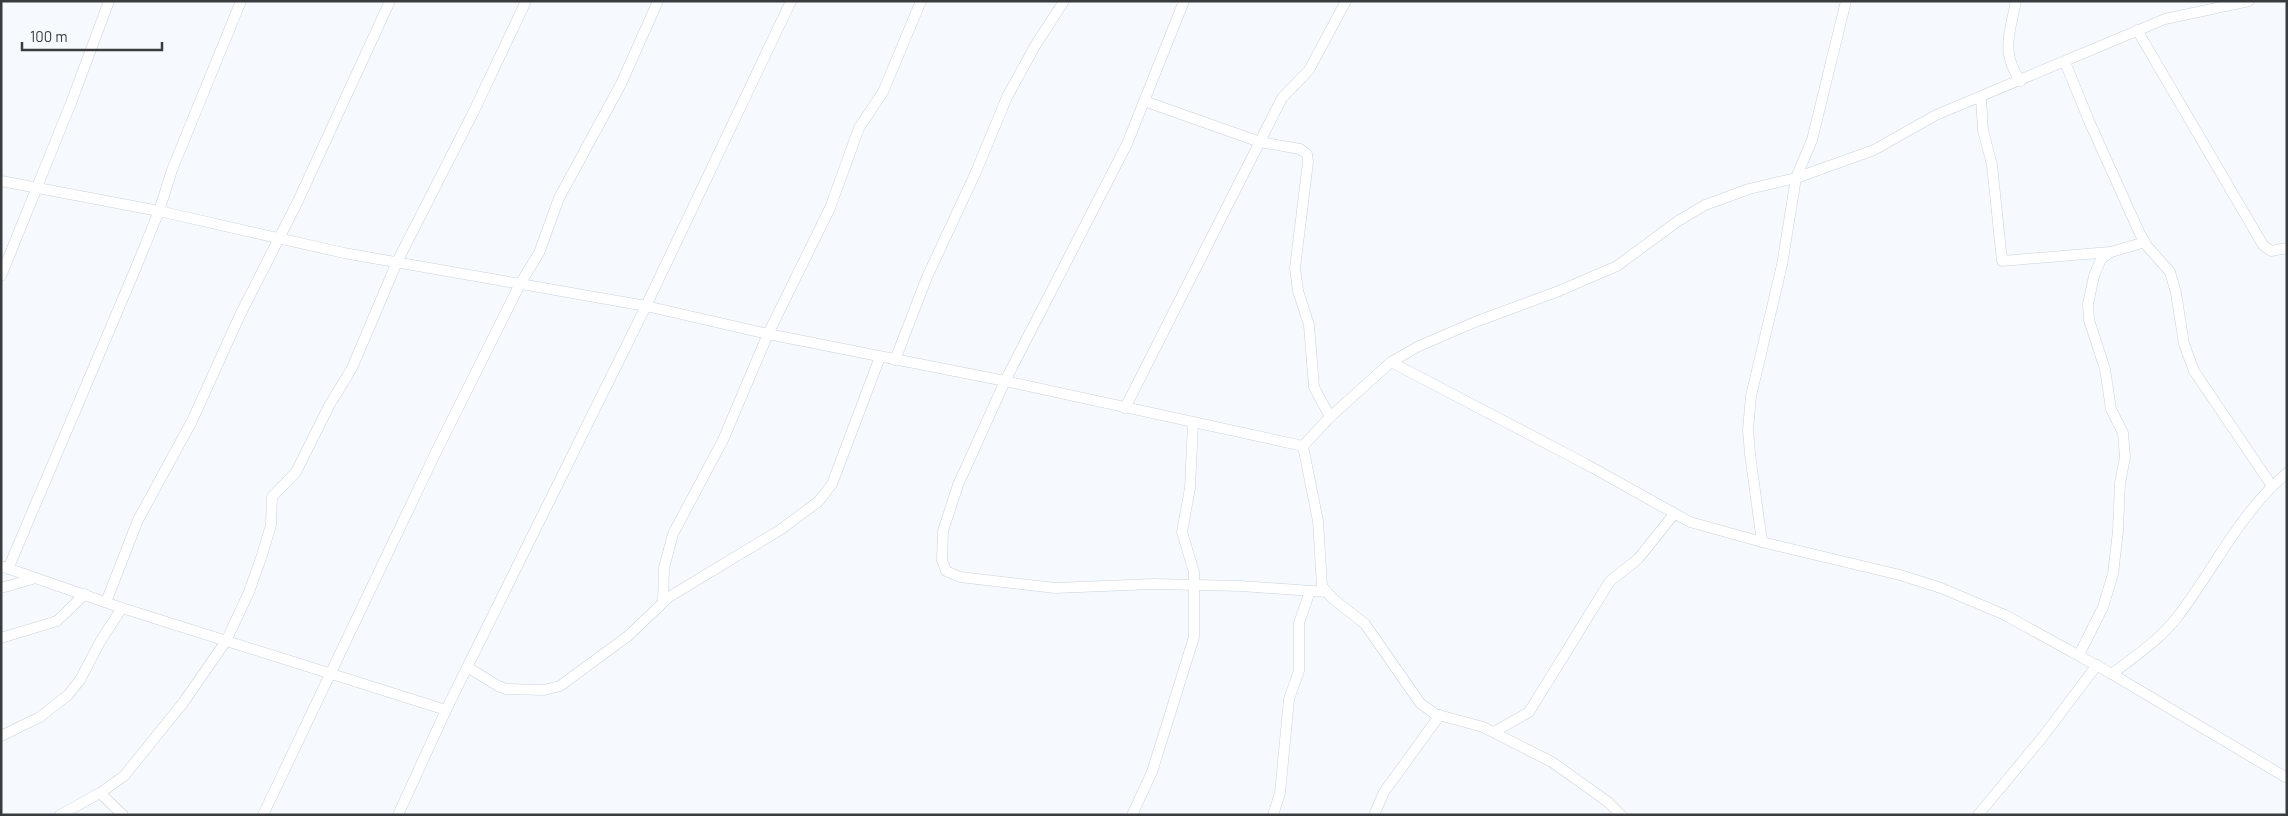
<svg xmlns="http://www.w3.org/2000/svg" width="2288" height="816" viewBox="0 0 2288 816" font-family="Barlow,sans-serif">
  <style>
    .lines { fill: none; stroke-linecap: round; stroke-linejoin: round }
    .minor-casing { stroke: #c8d2da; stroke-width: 11 }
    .minor { stroke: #fff; stroke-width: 10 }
  </style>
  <rect width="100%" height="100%" fill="#f6fafe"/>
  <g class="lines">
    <!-- minor casing -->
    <g class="minor-casing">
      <g id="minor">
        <polyline points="1184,1 1127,144 1005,381 958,485 943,531 942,560 946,571 960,577 1055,588 1153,584 1241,586 1326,592"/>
        <path d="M2016,1C2010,32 2000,54 2021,81"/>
        <polyline points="2137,30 2263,245 2271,251 2287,248"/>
        <polyline points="2065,62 2089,121 2140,234 2147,246 2170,272 2176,293 2184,344 2194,371 2272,486"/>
        <polyline points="1981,98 1983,130 1992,165 2002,261 2110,252"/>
        <polyline points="1144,101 1260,142 1300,149 1307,154 1308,162 1295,268 1298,291 1309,325 1314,387 1330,417"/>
        <polyline points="1,181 159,211 344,253 646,306 768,334 1005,381 1303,446"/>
        <polyline points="1,276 71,103 109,1"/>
        <polyline points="895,360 927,277 976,172 1007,97 1035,46 1064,1"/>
        <polyline points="1391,362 1584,463 1690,522 1762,542 1900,575 1941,588 2005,615 2112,674 2287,778"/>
        <polyline points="1125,408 1282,98 1309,70 1346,1"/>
        <polyline points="1303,446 1330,417 1391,362 1419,346 1475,322 1559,291 1617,266 1678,221 1705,205 1749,189 1796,178 1874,150 1936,115 2165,19 2249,1"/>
        <polyline points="1303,446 1318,521 1322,586 1332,598 1365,624 1420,703 1435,714 1483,727 1552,762 1608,802 1621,815"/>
        <polyline points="1762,542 1750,454 1748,430 1751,396 1782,265 1796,178 1812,140 1846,1"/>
        <polyline points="1,566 122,608 446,710"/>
        <polyline points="8,569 135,270 159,211 172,170 241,1"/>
        <polyline points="1,588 36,578"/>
        <polyline points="106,602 138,520 192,421 240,315 298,201 390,1"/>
        <polyline points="663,602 664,568 673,534 723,440 768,334 830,208 859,128 883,92 921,1"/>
        <polyline points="1,638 57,621 85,594"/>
        <polyline points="2079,655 2103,607 2113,574 2118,531 2120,483 2125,457 2123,433 2111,409 2105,369 2089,320 2088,304 2094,276 2101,259 2111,252 2145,242"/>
        <polyline points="469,668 498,686 506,689 544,690 560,686 628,636 669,597 780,530 819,501 832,484 880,357"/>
        <path d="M2112,674C2135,656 2161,639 2178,616C2215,568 2240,512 2287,473"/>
        <polyline points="1494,732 1529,712 1610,581 1638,559 1674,514"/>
        <polyline points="1,736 40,717 68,695 80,680 101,640 122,608"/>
        <polyline points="100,793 123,815"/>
        <polyline points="60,815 100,793 124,776 183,703 226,641 249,592 262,555 271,525 272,497 296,472 329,406 352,368 397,262 474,111 526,1"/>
        <polyline points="263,815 436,452 520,284 539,253 559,198 621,84 658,1"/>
        <polyline points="398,815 446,710 646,306 791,1"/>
        <polyline points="1132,815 1152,772 1194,637 1194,572 1182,532 1190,488 1193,423"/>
        <polyline points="1273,815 1280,793 1289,699 1299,671 1299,623 1310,591"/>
        <polyline points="1374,815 1384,792 1440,715"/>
        <polyline points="1978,815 2041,739 2097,665"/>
      </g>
    </g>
    <!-- minor -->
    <use href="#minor" class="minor"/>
  </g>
  <!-- border -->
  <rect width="2288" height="816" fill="none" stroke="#383c3f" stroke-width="5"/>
  <!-- scale -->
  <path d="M22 42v8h140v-8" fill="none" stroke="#383c3f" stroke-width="2.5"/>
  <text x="30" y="42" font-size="15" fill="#383c3f" stroke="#f6fafe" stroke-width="4" paint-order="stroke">100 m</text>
</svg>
